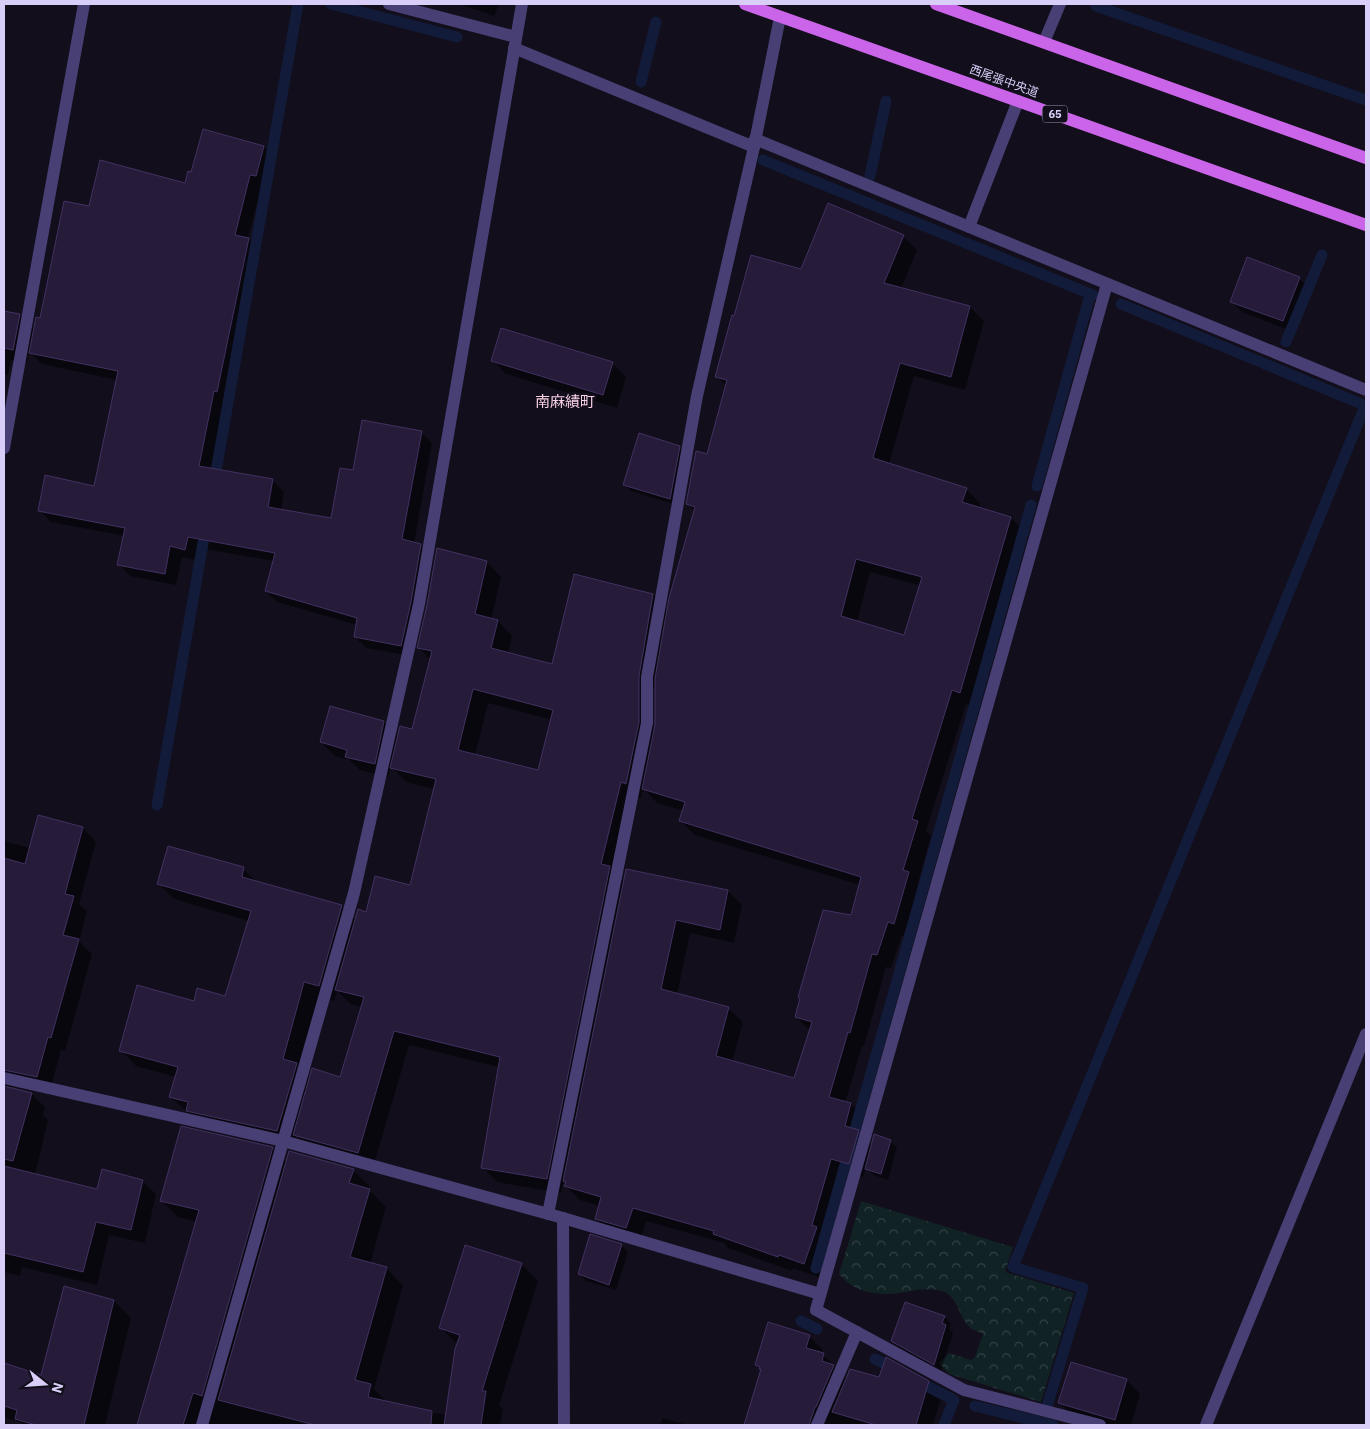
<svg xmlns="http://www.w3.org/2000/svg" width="1370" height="1429" viewBox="0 0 1370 1429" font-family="'IBM Plex Sans','Noto Sans JP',sans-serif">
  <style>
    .forest { fill: url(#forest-crowns) }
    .shadow { fill: #0007; fill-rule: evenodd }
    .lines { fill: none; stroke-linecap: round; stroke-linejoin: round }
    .stream { stroke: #121c3a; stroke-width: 11 }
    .building { fill: #261c39; stroke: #423162; fill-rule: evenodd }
    .minor { stroke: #483f74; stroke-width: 12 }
    .primary { stroke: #ca64e9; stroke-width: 12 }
    .labels { text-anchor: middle; stroke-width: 5; stroke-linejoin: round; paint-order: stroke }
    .shield { fill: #120e1b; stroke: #9d94b6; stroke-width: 1 }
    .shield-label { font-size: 11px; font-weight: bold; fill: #d9cef8 }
    .street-label { font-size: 12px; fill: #d9cef8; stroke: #120e1b }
    .quarter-label { font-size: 15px; fill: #f8d0e4; stroke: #120e1b }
  </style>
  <defs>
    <pattern id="forest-crowns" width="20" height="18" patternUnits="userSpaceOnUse" patternTransform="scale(1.25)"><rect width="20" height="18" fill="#112224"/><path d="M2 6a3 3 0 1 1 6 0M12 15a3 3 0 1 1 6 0" fill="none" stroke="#334145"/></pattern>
  </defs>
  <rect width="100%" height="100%" fill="#120e1b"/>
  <!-- forest -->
  <path class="forest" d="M861,1201L1013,1247L1005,1272L1074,1293L1041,1402L949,1374L939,1363L949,1353L971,1360L975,1357L983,1334C980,1332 975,1331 972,1329C957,1318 960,1294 938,1290C924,1288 913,1291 899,1293C877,1296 853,1292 839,1274Z"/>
  <!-- shadow -->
  <g class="shadow">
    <polygon points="459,4 499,4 494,16"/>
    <polygon points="264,147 275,158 267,187 262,185 248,238 260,251 228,402 225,402 211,469 273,481 284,492 281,510 332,519 354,471 421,432 432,443 414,544 420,545 432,557 412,656 366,648 355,637 357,625 277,602 266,591 274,561 199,548 197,560 182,557 176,585 130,576 119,564 125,536 51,522 39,510 95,487 117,380 42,364 29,351 27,363 11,360 8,375 4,374 4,312 19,315 35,330 90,207 185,184 192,173"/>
    <path d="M903,236L917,250L901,289L970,307L984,321L965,390L914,376L889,464L966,489L980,503L979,508L1011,518L1025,532L974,706L966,704L926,831L931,836L918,883L922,887L908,937L902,935L891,968L886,967L864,1046H862L845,1103L851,1104L865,1118L860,1133L872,1145L890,1141L897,1147L888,1180L873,1175L866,1168L863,1177L845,1172L826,1238L830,1242L818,1277L793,1268L792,1271L728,1248L724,1243L646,1221L640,1242L610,1233L596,1219L600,1206L580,1200L566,1186L567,1183L564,1180L561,1193L497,1182L483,1167L499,1067L409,1045L373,1167L309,1150L296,1136L293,1146L203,1126L170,1097L176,1077L136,1066L121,1050L195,1003L226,997L249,921L174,899L159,884L243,869L258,883L342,906L356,920L411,887L435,789L406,782L391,766L388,777L360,770L350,760L335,756L321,742L384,722L399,737L413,730L431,660L419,648L438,550L487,562L501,577L491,620L498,621L512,636L508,654L553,665L575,576L653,595L668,611L695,511L687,504L708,456L727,386L716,376L735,317L801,270ZM870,572L921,586L905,637L857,622ZM655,680L656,681V725L654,734H653V691ZM488,703L552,720L539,772L475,755ZM643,788L657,803L684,811L681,821L695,835L860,885L852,917L796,1017L810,1031L795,1080L732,1062L743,1022L728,1008L677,995L690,933L734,943L742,905L728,891L624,882L616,874L635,796L641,798ZM337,991L351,1004L362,1007L341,1078L311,1079L300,1068L320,997L334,1001Z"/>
    <polygon points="1299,278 1310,289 1294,332 1242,312 1231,301"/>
    <polygon points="493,360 612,363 626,377 617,408 506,374"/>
    <polygon points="679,447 686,454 677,505 631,491 624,484"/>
    <polygon points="83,828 96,842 79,904 87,911 79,941 92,954 65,1051 61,1050 50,1090 16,1083 11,1087 10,1089 32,1094 45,1107 43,1115 48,1120 35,1175 97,1190 143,1181 156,1194 145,1243 109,1235 97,1285 22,1267 20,1276 4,1272 4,841 30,848"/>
    <polygon points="272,1148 287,1163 353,1170 370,1187 369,1190 386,1207 370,1264 386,1268 403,1285 374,1389 388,1403 446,1415 458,1345 441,1328 521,1264 538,1281 499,1405 503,1409 500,1425 138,1425 197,1222 178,1217 161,1200"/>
    <polygon points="621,1245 628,1252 616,1290 586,1281 579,1274"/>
    <polygon points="114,1301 131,1318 105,1425 23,1425 20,1422 4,1417 4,1365 42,1376"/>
    <polygon points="944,1317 951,1323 949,1329 953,1333 941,1370 899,1348 893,1341"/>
    <polygon points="809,1336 823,1350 822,1354 847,1379 880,1379 929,1382 942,1395 933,1425 745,1425 762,1371 756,1365"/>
    <polygon points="1126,1380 1140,1394 1131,1425 1102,1425 1074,1417 1060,1403"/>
    <polygon points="662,1418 688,1425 660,1425"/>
  </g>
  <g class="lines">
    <!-- stream -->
    <g class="stream">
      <polyline points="331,4 457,37"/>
      <polyline points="1097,4 1096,6 1366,100"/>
      <polyline points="641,82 656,22"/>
      <polyline points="763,160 1093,295"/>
      <polyline points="870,176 886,101"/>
      <polyline points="1121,304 1366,406"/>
      <polyline points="1286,342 1322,255"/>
      <polyline points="214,483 298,4"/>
      <polyline points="1037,486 1090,295"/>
      <polyline points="157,805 206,526"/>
      <polyline points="816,1268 1031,505"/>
      <polyline points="801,1321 817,1329"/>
      <polyline points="875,1359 897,1370"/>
      <polyline points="915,1380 954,1400 944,1425"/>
      <polyline points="1048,1403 1083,1288 1013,1267 1365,406"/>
      <polyline points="975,1406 1053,1425"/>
    </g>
  </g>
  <!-- building -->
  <g class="building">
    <polygon points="203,129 264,146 256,176 250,175 235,235 249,238 217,392 214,391 199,466 273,479 268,507 331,518 340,468 353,470 362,420 422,431 402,539 421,544 411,602 401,646 354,637 357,618 265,591 275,553 188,537 185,550 170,546 165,574 117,565 125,528 38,511 45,475 94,486 118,371 29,353 36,317 40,318 64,201 89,206 100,160 185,183 188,171 191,172"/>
    <path d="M828,203L904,235L884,283L970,306L951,377L900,363L873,458L967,488L962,502L1011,517L960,693L952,690L912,819L918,821L903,870L909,872L894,924L888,922L877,955L872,954L850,1033L848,1032L829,1097L851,1103L845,1126L859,1130L849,1164L831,1159L812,1225L817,1227L804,1264L779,1255L778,1257L713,1234L714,1231L633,1208L626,1228L595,1219L601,1197L564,1186L566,1182L563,1181L626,869L728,890L720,930L676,920L661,989L729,1007L716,1056L794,1078L812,1022L795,1017L800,998L798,997L823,910L851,915L861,877L679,821L685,802L642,789L655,725V678L669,598L695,507L686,504L696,451L707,454L727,380L715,377L732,315L734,316L751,255L801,269ZM856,559L922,577L904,635L841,616Z"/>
    <polygon points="1247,257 1300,277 1283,321 1230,302"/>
    <polygon points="4,311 20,314 13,350 4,348"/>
    <polygon points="501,328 613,362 603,395 491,361"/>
    <polygon points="639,433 680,446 670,499 623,485"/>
    <path d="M437,548L487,561L475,614L498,620L491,648L552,664L574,574L653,594L639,676V722L626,784L621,782L601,864L610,866L547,1179L481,1168L500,1057L394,1031L358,1153L293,1135L312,1068L340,1077L364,997L335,990L358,909L366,912L375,876L410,885L436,779L390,768L400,726L412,729L432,651L417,648L427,605ZM473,689L553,710L538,770L458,750Z"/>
    <polygon points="330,706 384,721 375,764 345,757 347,750 320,742"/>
    <polygon points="38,815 83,827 65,894 74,896 63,935 79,939 51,1038 48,1037 37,1077 4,1070 4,858 25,864"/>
    <polygon points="168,846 244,867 242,877 342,905 319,986 304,982 283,1059 297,1063 277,1131 186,1111 188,1102 169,1097 178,1067 119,1051 137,985 194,1001 197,988 225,996 251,911 157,884"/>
    <polygon points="4,1086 32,1093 13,1161 4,1159"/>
    <polygon points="181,1126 273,1147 202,1396 193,1393 183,1425 137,1425 199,1210 160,1201"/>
    <polygon points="874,1134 891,1140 881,1174 865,1169"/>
    <polygon points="289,1151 354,1169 349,1183 370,1189 350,1257 387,1267 355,1380 371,1384 368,1397 432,1411 431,1425 315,1425 218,1400"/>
    <polygon points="4,1166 97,1189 102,1169 143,1180 131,1230 96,1222 83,1272 4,1253"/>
    <polygon points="590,1234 622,1244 609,1285 578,1274"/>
    <polygon points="465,1245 522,1263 482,1391 486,1391 481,1425 444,1425 455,1349 460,1335 439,1328"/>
    <polygon points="64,1286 114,1300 84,1425 36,1425 15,1419 17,1410 4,1406 4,1363 41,1375"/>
    <polygon points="905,1302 945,1316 942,1323 946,1325 934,1365 891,1341"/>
    <polygon points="768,1322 810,1335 806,1348 824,1353 822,1361 834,1365 816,1407 815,1407 809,1425 744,1425 761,1369 759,1369 760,1367 755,1365"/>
    <polygon points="886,1357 929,1381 916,1425 876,1425 832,1412 850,1369 879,1377"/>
    <polygon points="1071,1362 1127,1379 1115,1420 1058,1403"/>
  </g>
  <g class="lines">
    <!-- minor -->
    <g class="minor">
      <polyline points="389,4 516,37"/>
      <polyline points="1044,42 1060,4"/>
      <polyline points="514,48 754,147"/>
      <polyline points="755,139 1366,390"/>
      <polyline points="969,227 1018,101"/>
      <polyline points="4,448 84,4"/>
      <polyline points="4,1078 283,1141 563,1218 820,1294"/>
      <polyline points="548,1214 647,723 647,677 697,396 754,147 780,17"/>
      <polyline points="563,1218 564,1425"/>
      <polyline points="202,1425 354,893 419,604 522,4"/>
      <polyline points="817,1425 857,1332"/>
      <polyline points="1100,1425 964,1390 816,1310 1107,284"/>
      <polyline points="1206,1425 1366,1034"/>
    </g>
    <!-- primary -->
    <g class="primary">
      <polyline points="745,4 1366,225"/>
      <polyline points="936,4 1366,158"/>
    </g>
  </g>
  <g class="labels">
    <!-- shield labels -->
    <rect class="shield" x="1042.5" y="105.5" width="25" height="17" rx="4"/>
    <g class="shield-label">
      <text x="1055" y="118">65</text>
    </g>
    <!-- street labels -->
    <g class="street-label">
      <text transform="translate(1004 81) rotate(20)" y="4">西尾張中央道</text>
    </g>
    <!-- quarter labels -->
    <g class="quarter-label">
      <text x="565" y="407">南麻績町</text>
    </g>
  </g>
  <!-- border -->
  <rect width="1370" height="1429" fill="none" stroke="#d9cef8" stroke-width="10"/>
  <!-- north arrow -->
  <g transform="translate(45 1384) rotate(107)" stroke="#120e1b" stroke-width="4" paint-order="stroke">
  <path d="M0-4L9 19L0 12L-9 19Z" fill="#d9cef8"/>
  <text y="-8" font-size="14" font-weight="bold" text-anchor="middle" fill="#d9cef8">N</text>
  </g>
</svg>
